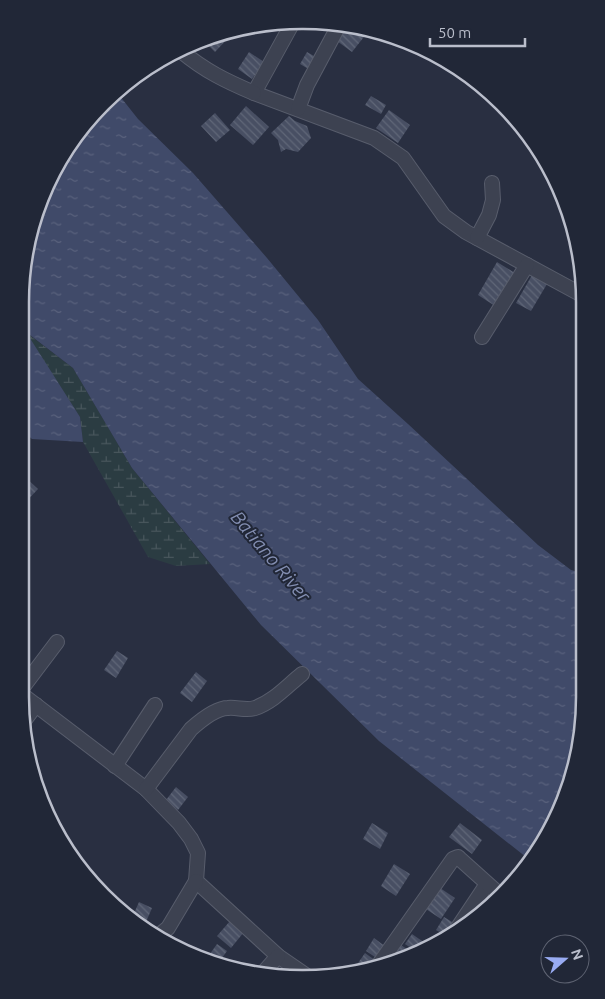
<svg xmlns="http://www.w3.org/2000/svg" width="605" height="999" viewBox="0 0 605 999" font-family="Ubuntu,sans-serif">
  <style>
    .wetland { fill: url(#wetland-marsh) }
    .water { fill: url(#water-ripples) }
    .building { fill: url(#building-back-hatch) }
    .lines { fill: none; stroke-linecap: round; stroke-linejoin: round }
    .minor-casing { stroke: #585d6c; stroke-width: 16 }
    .minor { stroke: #3d4251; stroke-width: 14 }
    .labels { text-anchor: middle; stroke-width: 4; stroke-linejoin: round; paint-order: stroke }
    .water-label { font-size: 19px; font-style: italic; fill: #838eb1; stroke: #212737 }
    .rim { fill: none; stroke: #babecb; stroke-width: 2.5 }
  </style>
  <defs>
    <pattern id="wetland-marsh" width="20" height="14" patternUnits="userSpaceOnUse" patternTransform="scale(1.25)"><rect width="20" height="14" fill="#2b3c42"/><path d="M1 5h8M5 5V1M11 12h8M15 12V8" fill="none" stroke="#48565c"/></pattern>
    <pattern id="water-ripples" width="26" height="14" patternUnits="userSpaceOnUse" patternTransform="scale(1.25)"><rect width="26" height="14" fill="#404a69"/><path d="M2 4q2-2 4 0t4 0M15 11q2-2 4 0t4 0" fill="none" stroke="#5a627d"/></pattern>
    <pattern id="building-back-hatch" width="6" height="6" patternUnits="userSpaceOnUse" patternTransform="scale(1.25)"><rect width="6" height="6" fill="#484f63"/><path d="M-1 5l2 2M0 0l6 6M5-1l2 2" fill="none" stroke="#606778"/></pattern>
  </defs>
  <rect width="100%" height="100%" fill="#292f41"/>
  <!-- wetland -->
  <polygon class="wetland" points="24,331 73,368 132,468 210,564 176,566 148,557 83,442 80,417"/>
  <!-- water -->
  <polygon class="water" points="119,95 138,119 193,173 267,258 318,320 358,379 408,424 538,545 571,570 583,573 583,733 574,764 572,764 574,766 564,804 531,861 379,741 261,625 132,468 73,368 26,332 80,417 83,442 32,439 21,429 22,266 41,195 78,131"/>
  <!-- building -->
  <g class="building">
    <polygon points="347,28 362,29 367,33 352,52 337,41"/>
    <polygon points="232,34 215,52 206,43 221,38"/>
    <polygon points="249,52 264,62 252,79 238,69"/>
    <polygon points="307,52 319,59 312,71 300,64"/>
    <polygon points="371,96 386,105 381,114 365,105"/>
    <polygon points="246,106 269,127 253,145 230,125"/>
    <polygon points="389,110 410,125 398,143 376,128"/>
    <polygon points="215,113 230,130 216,142 201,126"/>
    <polygon points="289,116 295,121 307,126 311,138 298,152 286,149 281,152 278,140 271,133"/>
    <polygon points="497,262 515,273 495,306 478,295"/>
    <polygon points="532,275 547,284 531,311 516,303"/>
    <polygon points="584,309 584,327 577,323"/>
    <polygon points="25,477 38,489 21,507 21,480"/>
    <polygon points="117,651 128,658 116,678 104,670"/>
    <polygon points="196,672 207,681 192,702 180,693"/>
    <polygon points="176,787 188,797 178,810 166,800"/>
    <polygon points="372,823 388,833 380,849 363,839"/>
    <polygon points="460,823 482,840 472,854 449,837"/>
    <polygon points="394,864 410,874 396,896 381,886"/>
    <polygon points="440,888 455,898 441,919 426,909"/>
    <polygon points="487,893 494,899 482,910 477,906"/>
    <polygon points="139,902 152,908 143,929 132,918"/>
    <polygon points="444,917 457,925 448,937 436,930"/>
    <polygon points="230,921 244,932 231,948 217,936"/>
    <polygon points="412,934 425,943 420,951 417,952 405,944"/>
    <polygon points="374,938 386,947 378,959 366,951"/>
    <polygon points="217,944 227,951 217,965 207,958"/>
    <polygon points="401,945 414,954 398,962 392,958"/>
    <polygon points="365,953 376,961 371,968 361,969 356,966"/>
  </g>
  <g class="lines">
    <!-- minor casing -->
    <g class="minor-casing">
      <g id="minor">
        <polyline points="292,24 254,93 374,138 403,158 444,216 466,232 584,296"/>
        <path d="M181,51C205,71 226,81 254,93"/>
        <polyline points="298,109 307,85 338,27"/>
        <polyline points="477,238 489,215 493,200 492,183"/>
        <polyline points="482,337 527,265"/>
        <polyline points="20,691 57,642"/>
        <polyline points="20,693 146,789 179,823 191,839 198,853 196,881 278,956 310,978"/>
        <polyline points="24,721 36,705"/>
        <polyline points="115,766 155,705"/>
        <path d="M146,789L191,729C200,721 216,708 228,708C237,707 246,711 255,708C273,702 287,686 302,674"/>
        <polyline points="453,935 487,884"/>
        <polyline points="157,937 168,928 196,881"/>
        <polyline points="377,967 453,859 458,857 460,859 499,894"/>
        <polyline points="263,973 278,956"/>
      </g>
    </g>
    <!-- minor -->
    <use href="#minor" class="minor"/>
  </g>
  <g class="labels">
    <!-- water labels -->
    <g class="water-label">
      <text transform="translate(271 556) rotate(50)" y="7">Batiano River</text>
    </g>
  </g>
  <!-- crop -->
  <path d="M0 0H605V999H0ZM302 29H303A273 273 0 0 1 576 302V697A273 273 0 0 1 303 970H302A273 273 0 0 1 29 697V302A273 273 0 0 1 302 29Z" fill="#212737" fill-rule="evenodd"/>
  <path class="rim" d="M302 29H303A273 273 0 0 1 576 302V697A273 273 0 0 1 303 970H302A273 273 0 0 1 29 697V302A273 273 0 0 1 302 29Z"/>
  <!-- north arrow -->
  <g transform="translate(565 959) rotate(70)"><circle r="24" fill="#212737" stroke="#5e6372"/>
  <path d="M0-4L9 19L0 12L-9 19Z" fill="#98abf2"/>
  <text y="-8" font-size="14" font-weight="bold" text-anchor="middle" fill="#babecb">N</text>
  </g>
  <!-- scale -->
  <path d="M430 38v8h95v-8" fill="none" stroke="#babecb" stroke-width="2.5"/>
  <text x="438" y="38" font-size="15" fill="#babecb" stroke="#212737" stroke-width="4" paint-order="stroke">50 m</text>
</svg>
